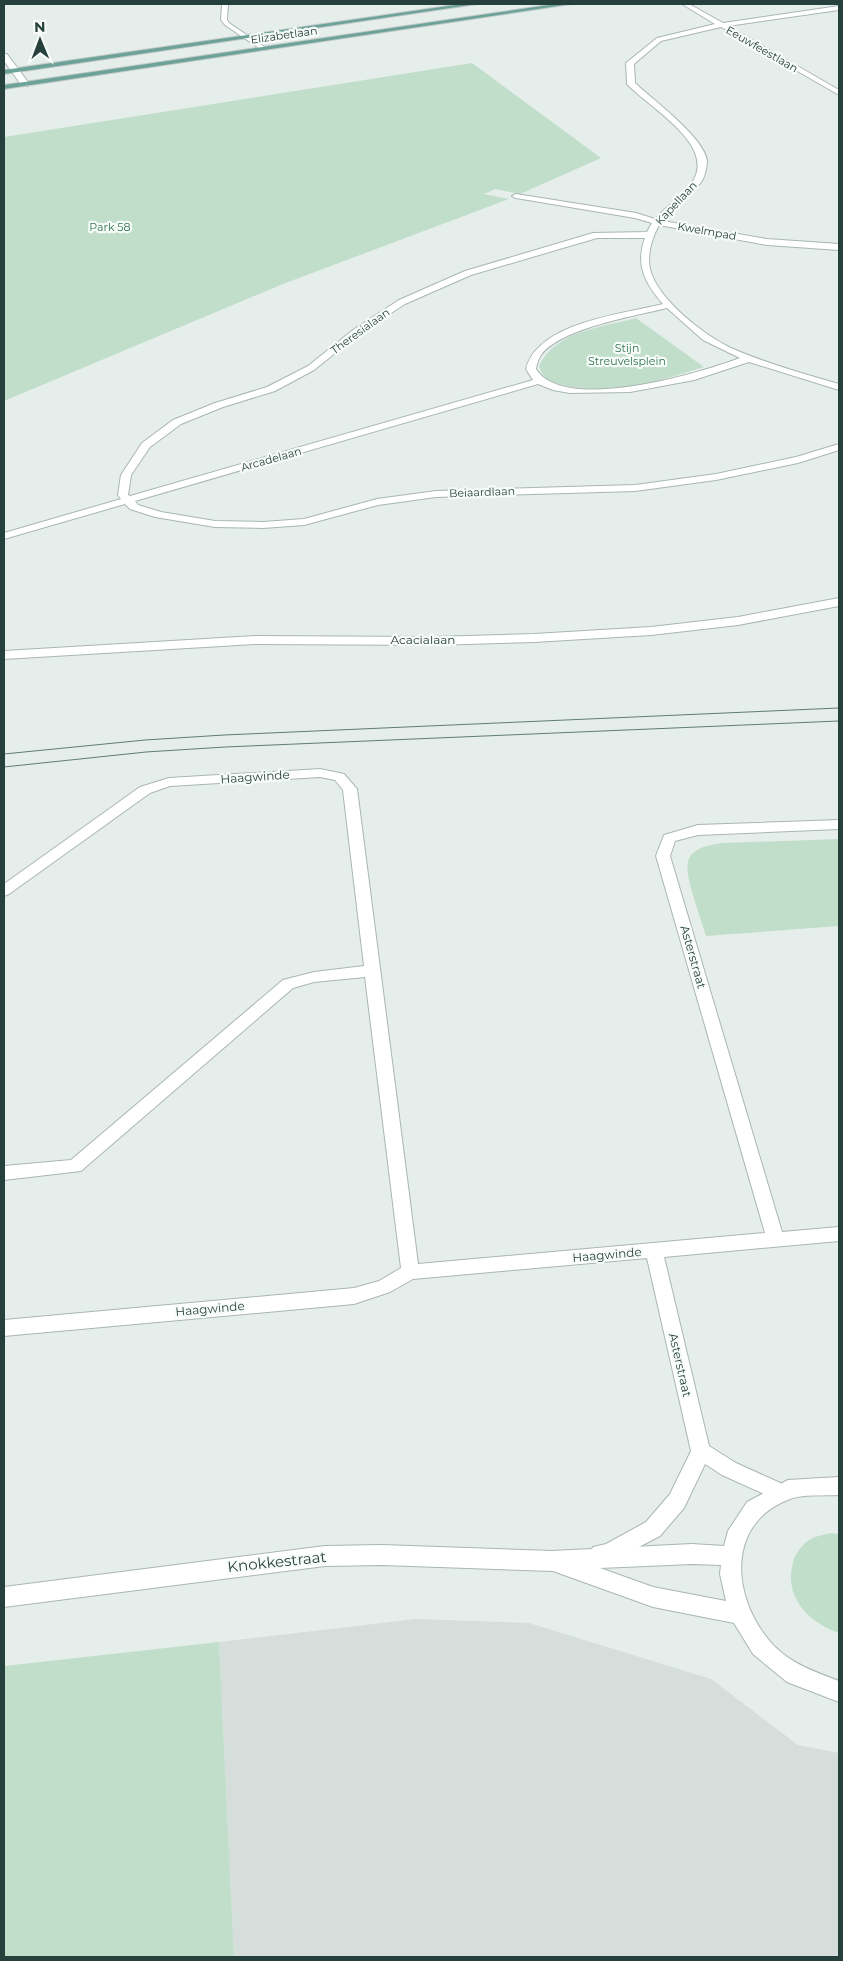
<svg xmlns="http://www.w3.org/2000/svg" width="843" height="1961" viewBox="0 0 843 1961" font-family="Montserrat,sans-serif">
  <style>
    .built { fill: #d5dedb }
    .green { fill: #c1decb }
    .lines { fill: none; stroke-linecap: round; stroke-linejoin: round }
    .minor-casing { stroke: #a9b6b3; stroke-width: 2 }
    .tertiary-casing { stroke: #a9b6b3; stroke-width: 2 }
    .primary-casing { stroke: #c2cac8; stroke-width: 2 }
    .minor { fill: #fff; fill-rule: evenodd }
    .tertiary { fill: #fff; fill-rule: evenodd }
    .primary { fill: #6da298; fill-rule: evenodd }
    .tram { stroke: #617b76; stroke-width: 1 }
    .labels { text-anchor: middle; stroke-width: 4.5; stroke-linejoin: round; paint-order: stroke }
    .far-street-label { font-size: 11px; fill: #26403b; stroke: #f7fbf9 }
    .far-park-label { font-size: 11px; fill: #317651; stroke: #f7fbf9 }
    .street-label { font-size: 12px; fill: #26403b; stroke: #f7fbf9 }
    .near-street-label { font-size: 15px; fill: #26403b; stroke: #f7fbf9 }
  </style>
  <rect width="100%" height="100%" fill="#e6eeeb"/>
  <!-- built -->
  <polygon class="built" points="416,1619 529,1623 711,1679 798,1745 839,1753 839,1957 234,1957 219,1642"/>
  <!-- green -->
  <g class="green">
    <polygon points="472,63 601,158 520,194 495,189 484,194 509,199 283,284 4,401 4,137"/>
    <path d="M636,318L704,367C683,373 662,380 641,385C620,389 564,392 547,379C543,376 540,370 539,366C555,331 603,327 636,318Z"/>
    <path d="M839,839V926L706,936C702,923 697,909 693,895C683,861 683,848 723,843Z"/>
    <path d="M830,1533L839,1534V1633C807,1622 782,1595 794,1559C797,1552 803,1543 811,1539C816,1536 824,1535 830,1533Z"/>
    <polygon points="219,1642 234,1957 4,1957 4,1666"/>
  </g>
  <g class="lines">
    <!-- minor casing -->
    <g class="minor-casing">
      <g id="minor">
        <polygon points="222,4 228,4 227,20 229,23 266,48 266,50 262,50 225,25 221,20"/>
        <path d="M682,4H689L723,23L839,6V10L728,26L839,90V95L721,27L661,41L634,64L635,83C652,99 705,138 707,161C707,167 705,174 703,179C693,196 675,206 663,221L767,239L839,244V250L767,245L659,225C652,238 647,254 650,269C657,299 704,335 731,348C765,363 803,374 839,384V390L749,362L694,380L630,392L570,393L553,390L538,384L135,501L138,505L161,512L215,521L263,522L304,519L377,499L436,491L635,485L716,474L796,457L839,444V450L798,463L716,480L635,491L436,497L378,505L304,525L263,528L215,527L155,517L130,509L125,504L4,539V533L121,499L118,495L121,475L142,443L173,420L215,403L267,387L308,366L353,330L399,300L465,271L593,233L647,232L652,223L635,218L516,198L512,196L516,194L636,213L655,219C667,205 684,196 693,181C716,144 648,107 627,84L626,63L657,38L715,24ZM597,238H645C635,264 645,284 663,304C623,314 538,322 526,369L533,380L130,496L128,495L131,475L150,447L181,424L223,407L275,391L314,370L359,334L405,304L471,275ZM667,308L703,340L740,358C700,373 564,414 536,369C537,364 538,359 541,355C561,328 635,316 667,308Z"/>
        <polygon points="4,54 7,54 28,82 28,86 22,86 4,61"/>
        <polygon points="839,598 839,606 738,625 651,635 534,642 432,645 255,644 4,659 4,651 255,636 432,637 534,634 651,627 738,617"/>
        <polygon points="320,769 344,774 357,789 418,1264 765,1233 656,856 664,835 698,825 839,820 839,829 698,835 675,841 670,856 782,1232 839,1227 839,1241 664,1257 709,1446 736,1463 787,1486 790,1492 787,1498 780,1501 773,1498 722,1475 705,1464 684,1508 660,1536 608,1563 600,1564 593,1561 590,1554 593,1547 606,1544 646,1522 670,1494 691,1451 647,1258 413,1279 390,1292 354,1304 4,1336 4,1320 354,1288 379,1281 401,1268 365,977 314,982 293,988 81,1171 4,1180 4,1166 71,1160 283,980 314,972 364,966 343,790 335,780 320,777 170,786 150,793 9,894 4,896 4,884 140,787 169,778"/>
      </g>
    </g>
    <!-- tertiary casing -->
    <g class="tertiary-casing">
      <path id="tertiary" d="M839,1477V1495C825,1496 802,1494 790,1499C727,1522 731,1594 768,1639C786,1662 813,1671 839,1681V1702L787,1682L753,1654L734,1623L653,1607L553,1571L382,1565L325,1566L4,1607V1587L325,1546L382,1545L552,1551L692,1544L724,1546L728,1531L747,1502L788,1480ZM692,1564L721,1565L720,1574L726,1601L653,1587L600,1568Z"/>
    </g>
    <!-- primary casing -->
    <g class="primary-casing">
      <g id="primary">
        <polygon points="462,4 477,4 4,74 4,70"/>
        <polygon points="556,4 571,4 4,89 4,85"/>
      </g>
    </g>
    <!-- minor -->
    <use href="#minor" class="minor"/>
    <!-- tertiary -->
    <use href="#tertiary" class="tertiary"/>
    <!-- primary -->
    <use href="#primary" class="primary"/>
    <!-- tram -->
    <g class="tram">
      <polyline points="4,754 145,740 224,735 839,708"/>
      <polyline points="4,767 146,752 225,747 839,721"/>
    </g>
  </g>
  <g class="labels">
    <!-- far-street labels -->
    <g class="far-street-label">
      <text transform="translate(284 35) rotate(-8)" y="4">Elizabetlaan</text>
      <text transform="translate(762 49) rotate(30)" y="4">Eeuwfeestlaan</text>
      <text transform="translate(676 203) rotate(-47)" y="4">Kapellaan</text>
      <text transform="translate(707 231) rotate(10)" y="4">Kwelmpad</text>
      <text transform="translate(360 331) rotate(-36)" y="4">Theresialaan</text>
      <text transform="translate(271 459) rotate(-16)" y="4">Arcadelaan</text>
      <text transform="translate(482 492) rotate(-2)" y="4">Beiaardlaan</text>
    </g>
    <!-- far-park labels -->
    <g class="far-park-label">
      <text x="110" y="231">Park 58</text>
      <text x="627" y="352">Stijn<tspan x="627" dy="13">Streuvelsplein</tspan></text>
    </g>
    <!-- street labels -->
    <g class="street-label">
      <text x="423" y="644">Acacialaan</text>
      <text transform="translate(255 777) rotate(-4)" y="4">Haagwinde</text>
      <text transform="translate(693 957) rotate(74)" y="4">Asterstraat</text>
      <text transform="translate(607 1255) rotate(-5)" y="4">Haagwinde</text>
      <text transform="translate(210 1309) rotate(-5)" y="4">Haagwinde</text>
      <text transform="translate(680 1365) rotate(77)" y="4">Asterstraat</text>
    </g>
    <!-- near-street labels -->
    <g class="near-street-label">
      <text transform="translate(277 1562) rotate(-6)" y="5">Knokkestraat</text>
    </g>
  </g>
  <!-- border -->
  <rect width="843" height="1961" fill="none" stroke="#26403b" stroke-width="10"/>
  <!-- north arrow -->
  <g transform="translate(40 40) rotate(359)" stroke="#f7fbf9" stroke-width="4" paint-order="stroke">
  <path d="M0-4L9 19L0 12L-9 19Z" fill="#26403b"/>
  <text y="-8" font-size="14" font-weight="bold" text-anchor="middle" fill="#26403b">N</text>
  </g>
</svg>
